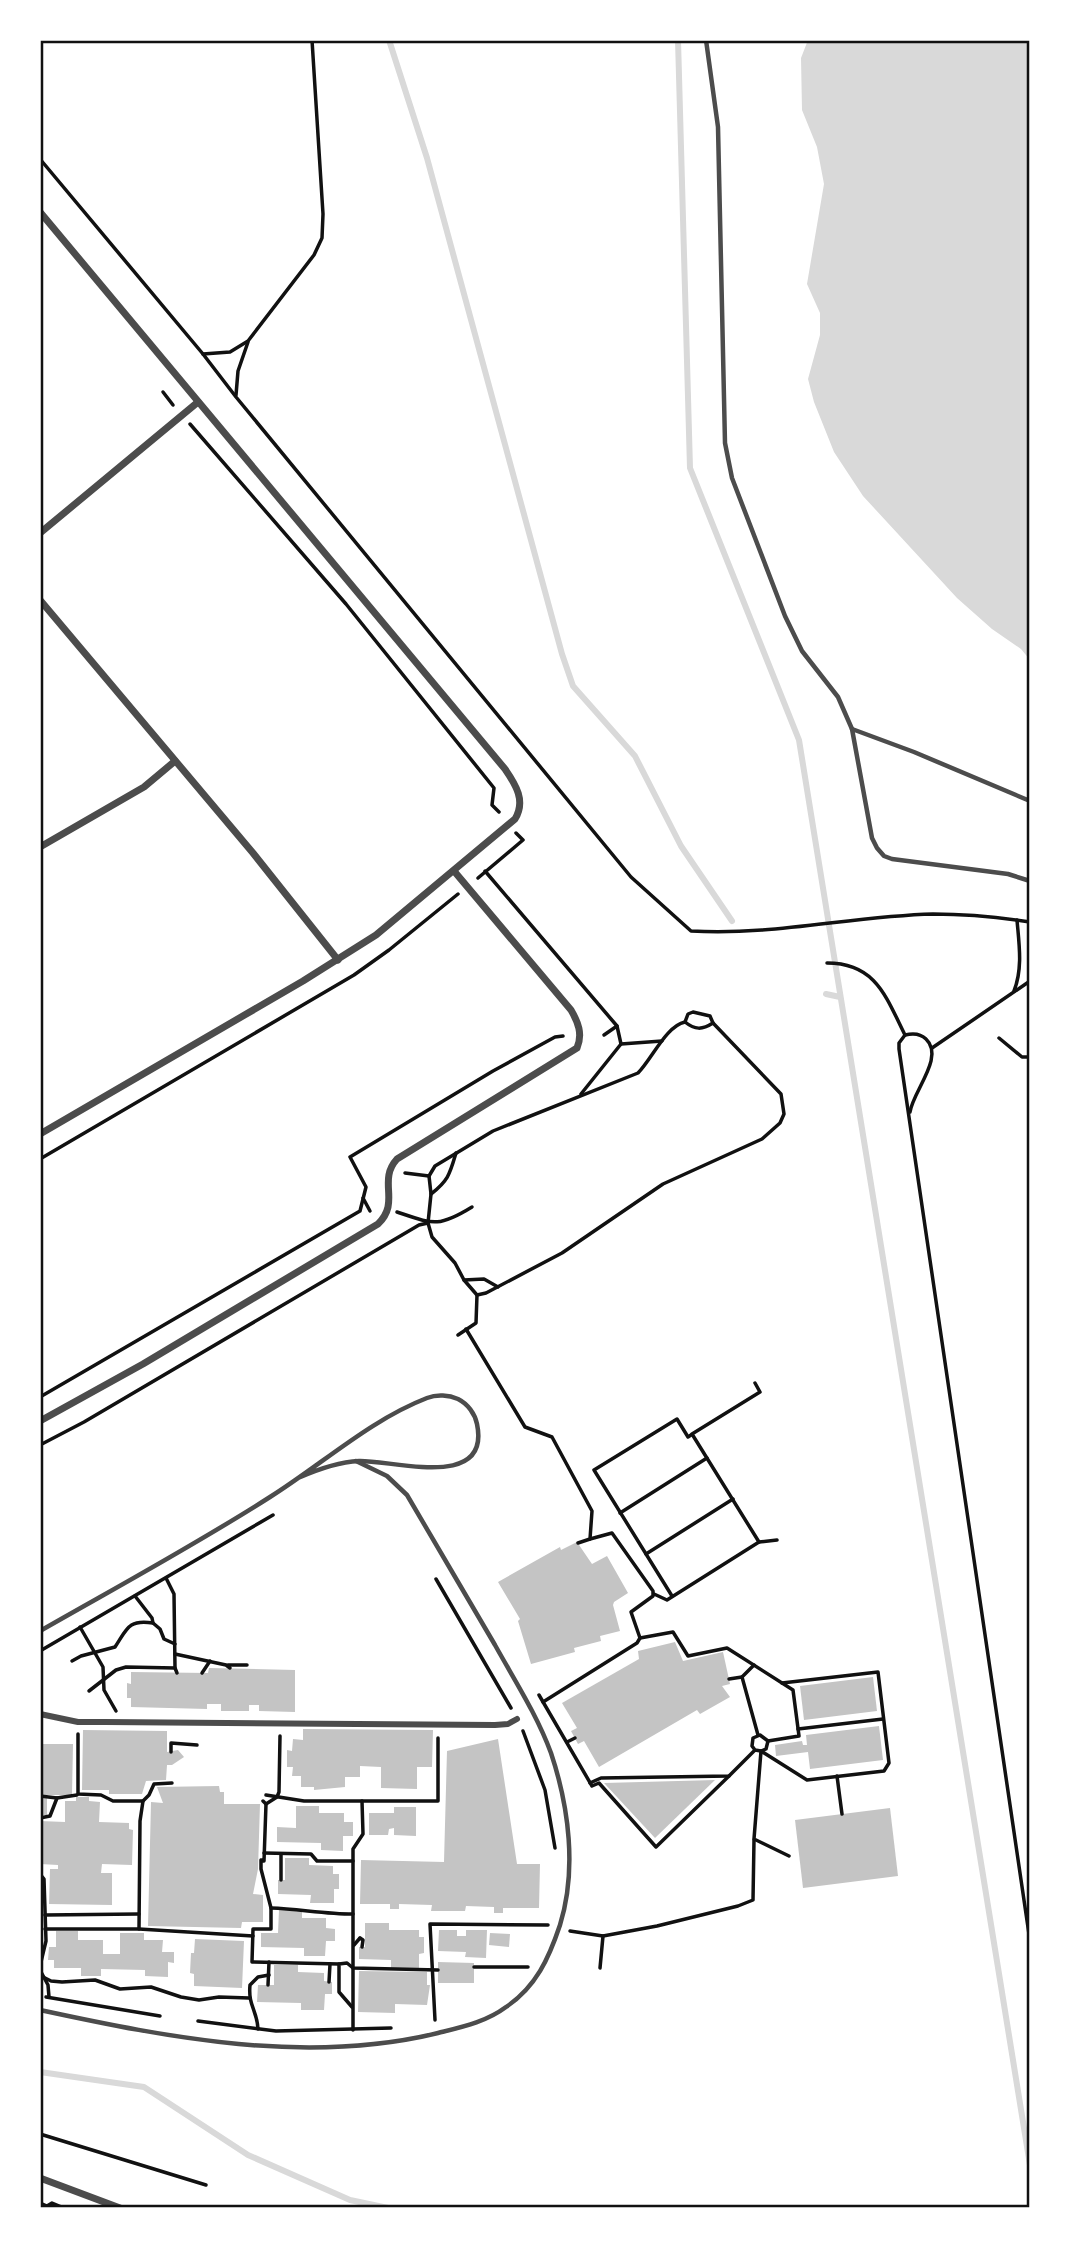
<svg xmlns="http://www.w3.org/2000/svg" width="1070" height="2248" viewBox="0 0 1070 2248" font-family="Raleway,sans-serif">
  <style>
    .water { fill: #d9d9d9 }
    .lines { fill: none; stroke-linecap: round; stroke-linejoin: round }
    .stream { stroke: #d9d9d9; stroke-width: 6 }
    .building { fill: #c4c4c4 }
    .path { stroke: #111; stroke-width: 3.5 }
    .service { stroke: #4c4c4c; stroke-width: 4.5 }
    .pedestrian { stroke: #4c4c4c; stroke-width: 6 }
    .minor { stroke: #4c4c4c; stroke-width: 7 }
    .neatline { fill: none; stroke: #111; stroke-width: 2.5 }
  </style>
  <rect width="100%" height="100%" fill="#fff"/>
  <!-- water -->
  <polygon class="water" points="808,40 1030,40 1030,660 1021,649 992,629 957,598 863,496 834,452 814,402 808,379 820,335 820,313 807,284 824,184 817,147 802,110 801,58"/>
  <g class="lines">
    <!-- stream -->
    <g class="stream">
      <polyline points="389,40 427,158 562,654 573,686 635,756 681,846 732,921"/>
      <polyline points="678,40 690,468 799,740 1030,2165"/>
      <polyline points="826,994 840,997"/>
      <polyline points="40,2072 144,2087 248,2155 350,2200 388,2208"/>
    </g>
  </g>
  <!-- building -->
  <g class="building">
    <polygon points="577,1542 592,1564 607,1556 628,1593 614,1602 613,1605 620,1631 600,1636 601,1641 574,1648 575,1652 531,1664 518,1621 520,1619 498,1582 560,1547 561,1550"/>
    <polygon points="675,1642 683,1661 723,1652 730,1684 722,1686 730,1697 700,1714 697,1710 599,1767 584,1741 578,1744 571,1731 577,1728 562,1703 639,1659 638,1651"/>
    <polygon points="209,1668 295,1670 295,1712 259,1711 259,1705 249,1705 249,1711 221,1711 221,1704 207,1704 207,1709 131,1707 131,1698 127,1698 127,1683 131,1684 131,1672 208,1673"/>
    <polygon points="873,1677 877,1711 804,1720 800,1686"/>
    <polygon points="879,1726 883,1760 810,1769 808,1752 776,1756 775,1745 802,1741 803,1745 807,1745 806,1735"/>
    <polygon points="303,1729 433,1730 432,1767 417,1767 417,1789 381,1788 381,1767 360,1766 360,1777 345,1777 345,1787 314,1790 314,1787 301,1787 301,1776 292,1776 293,1767 287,1767 287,1750 292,1751 293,1739 303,1740"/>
    <polygon points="83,1730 167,1731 167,1752 178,1750 184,1757 172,1765 167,1765 166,1780 146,1781 142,1794 109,1794 109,1790 82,1790"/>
    <polygon points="498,1739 517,1864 540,1864 539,1908 503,1908 503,1913 494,1913 494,1907 466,1906 465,1911 431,1911 432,1905 399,1904 399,1909 390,1909 390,1904 360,1904 361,1860 444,1862 447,1751"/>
    <polygon points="40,1744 73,1744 72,1795 40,1795"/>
    <polygon points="715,1780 655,1838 604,1783"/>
    <polygon points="219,1786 220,1792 224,1792 224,1804 260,1804 258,1869 253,1894 263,1895 263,1922 242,1922 241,1928 148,1926 151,1802 163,1803 157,1787"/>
    <polygon points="76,1797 89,1797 89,1801 100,1802 99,1822 129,1823 129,1829 133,1830 132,1865 102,1864 101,1873 112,1873 112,1905 49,1904 50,1869 58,1869 58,1865 40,1864 40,1821 65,1822 65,1801 76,1801"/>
    <rect x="40" y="1798" width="7" height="17"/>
    <polygon points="296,1806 319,1806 319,1813 344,1813 344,1822 353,1822 353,1836 343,1836 343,1851 321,1850 321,1843 277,1842 277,1827 296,1828"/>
    <polygon points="394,1807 416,1807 416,1836 394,1835 394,1828 389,1829 388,1835 369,1835 369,1813 394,1813"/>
    <polygon points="890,1808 898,1876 803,1888 795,1820"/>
    <polygon points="285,1858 309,1858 309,1865 333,1866 333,1874 339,1874 339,1889 334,1889 334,1903 310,1903 311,1895 278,1894 278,1880 285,1880"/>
    <polygon points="279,1910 302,1911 302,1918 326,1918 326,1928 335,1929 335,1941 326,1941 325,1956 304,1956 304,1948 261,1947 261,1933 278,1933"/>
    <polygon points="365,1923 389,1923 389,1930 419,1930 419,1937 424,1937 424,1953 419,1954 419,1968 391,1968 391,1960 359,1959 359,1947 365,1947"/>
    <polygon points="439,1930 457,1930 457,1936 466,1936 466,1930 487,1930 486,1958 465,1957 466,1952 438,1951"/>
    <polygon points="56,1931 78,1931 78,1940 103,1940 103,1954 120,1954 120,1933 144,1933 144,1940 163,1940 162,1952 174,1952 174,1963 168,1962 168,1977 145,1976 145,1970 101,1969 101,1976 81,1976 81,1968 54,1968 54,1960 48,1960 49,1947 56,1947"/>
    <polygon points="490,1933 510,1934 509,1947 489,1945"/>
    <polygon points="195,1939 244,1941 242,1988 194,1986 194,1974 190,1973 191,1953 194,1953"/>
    <polygon points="438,1962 474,1963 474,1983 438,1983"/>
    <polygon points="274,1965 298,1965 298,1972 324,1973 324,1981 332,1982 332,1994 325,1994 324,2010 301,2010 301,2003 257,2002 258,1985 274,1985"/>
    <polygon points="359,1971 427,1972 427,1985 430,1985 427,2005 395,2004 395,2013 358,2012"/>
  </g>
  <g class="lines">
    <!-- path -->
    <g class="path">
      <path d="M40,159L203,354L236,397L631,877L691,931C773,936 852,916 933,914C966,914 998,917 1030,922"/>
      <polyline points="203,354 230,352 248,341 314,255 322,238 323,214 312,40"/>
      <polyline points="163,392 173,405"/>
      <polyline points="236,395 238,371 248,342"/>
      <polyline points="190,424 346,604 494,788 492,805 499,812"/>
      <polyline points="485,871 617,1026 621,1044 581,1094"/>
      <polyline points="478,878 523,840 516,833"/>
      <path d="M827,963C876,963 886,997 905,1035"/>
      <path d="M1014,991C1023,968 1019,944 1017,920"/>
      <path d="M693,1012L710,1016L713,1023C702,1030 695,1030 685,1022L688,1014Z"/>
      <polyline points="604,1035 617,1026"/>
      <polyline points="905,1035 899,1043 899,1049 1030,1941"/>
      <path d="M905,1035C913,1033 920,1033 926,1039C945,1057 913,1091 910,1112"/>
      <polyline points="999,1038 1022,1057 1030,1057"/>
      <polyline points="621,1044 662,1041"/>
      <polyline points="932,1048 1030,981"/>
      <polyline points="40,1159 354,975 389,950 458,894"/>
      <polyline points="405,1173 429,1176"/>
      <path d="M431,1194C449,1180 450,1173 456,1153"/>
      <polyline points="363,1198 370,1211"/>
      <path d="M397,1212C433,1224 438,1228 472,1207"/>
      <polyline points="464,1280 484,1279 498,1287"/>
      <polyline points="477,1295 486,1293 562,1253 663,1184 762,1139 780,1123 784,1114 781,1094 713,1023"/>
      <polyline points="466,1329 525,1427 552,1437 592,1511 590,1539 578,1543"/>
      <path d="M458,1335L476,1323L477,1295L464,1280L455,1263L432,1237L428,1223L431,1194L429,1176L435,1166L493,1131L638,1073C652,1059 666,1026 685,1022"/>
      <polyline points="40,1397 360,1211 366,1187 350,1157 493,1071 555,1037 563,1036"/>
      <polyline points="40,1445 84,1422 419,1225 428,1223"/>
      <polyline points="620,1513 707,1458"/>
      <polyline points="759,1542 777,1540"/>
      <polyline points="646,1554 733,1499"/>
      <polyline points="166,1578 174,1594 175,1668 177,1673"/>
      <polyline points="436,1579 511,1708"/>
      <polyline points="654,1594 667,1600 759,1542 692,1434 760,1392 755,1383"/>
      <polyline points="135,1596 152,1618 153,1623 160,1629 164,1639 175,1644"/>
      <polyline points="672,1596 594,1470 677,1419 688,1437 691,1435"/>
      <polyline points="80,1627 103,1667 104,1690 116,1711"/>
      <polyline points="640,1638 673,1632 688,1656 727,1648 793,1690 799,1736 768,1741"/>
      <polyline points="40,1651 273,1515"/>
      <polyline points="175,1654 226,1665 230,1668"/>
      <path d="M72,1661L81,1656L115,1647C127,1629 128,1619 153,1623"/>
      <polyline points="228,1665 247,1665"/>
      <polyline points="754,1665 742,1677 758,1735"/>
      <polyline points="202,1673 210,1661"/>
      <polyline points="729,1679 742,1677"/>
      <polyline points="782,1683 878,1672 889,1763 884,1771 807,1780 761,1751 754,1839 789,1856"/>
      <polyline points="89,1691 116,1670 126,1667 175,1668"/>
      <polyline points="539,1695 592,1786 599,1783 656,1847 729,1776"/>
      <polyline points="543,1702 637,1643 640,1638 631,1612 653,1596 653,1591 612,1533 590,1539"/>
      <polyline points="798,1729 883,1719"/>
      <polyline points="523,1731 545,1790 555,1848"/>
      <polyline points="78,1734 78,1794 101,1795 113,1801 143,1801 149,1795 154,1784 172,1783"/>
      <polyline points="567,1742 575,1738"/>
      <polyline points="171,1752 171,1743 197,1745"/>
      <polyline points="837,1776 842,1814"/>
      <polyline points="590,1783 601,1778 729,1776 755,1750 761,1751 766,1749 768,1741 760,1735 753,1738 752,1746 755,1750"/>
      <polyline points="266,1795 304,1801 438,1801 438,1738"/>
      <polyline points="40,1796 57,1798"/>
      <polyline points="263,1801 266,1804 264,1861 261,1860 261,1869 271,1908 271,1929 253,1929 252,1962 339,1964"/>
      <polyline points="266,1804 277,1797 279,1792 280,1736"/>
      <polyline points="40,1818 50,1816 57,1798 77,1795"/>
      <polyline points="264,1853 311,1854 317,1861 353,1861"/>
      <polyline points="40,1874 44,1879 46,1941 40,1966"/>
      <polyline points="281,1880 281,1854"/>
      <path d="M271,1908C299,1909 325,1914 353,1914"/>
      <polyline points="45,1915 139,1914"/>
      <polyline points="45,1929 139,1929 253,1936"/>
      <polyline points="139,1929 140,1821 143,1801"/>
      <polyline points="570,1931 603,1936 657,1926 738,1906 753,1900 754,1840"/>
      <polyline points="360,1938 363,1940 362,1947"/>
      <polyline points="354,1945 360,1938"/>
      <polyline points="474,1967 528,1967"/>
      <polyline points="600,1968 603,1936"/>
      <polyline points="40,1970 48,1985 49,1997"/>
      <polyline points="43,1977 51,1981 62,1982 95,1980 120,1989 151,1987 181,1997 199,2000 219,1997 249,1998"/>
      <polyline points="329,1982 330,1964"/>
      <polyline points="268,1985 269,1962"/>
      <polyline points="46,1997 160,2016"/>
      <polyline points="352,2007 339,1992 339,1964 347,1963 353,1968 438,1970"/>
      <polyline points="435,2020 430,1924 548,1925"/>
      <polyline points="198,2021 276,2031 391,2028"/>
      <path d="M258,2029C257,2010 248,2006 250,1985L258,1977L269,1975"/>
      <polyline points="353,2030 353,1849 363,1834 362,1801"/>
      <polyline points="40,2134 206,2185"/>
      <polyline points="40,2203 47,2206 45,2208"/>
      <polyline points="47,2206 52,2203 64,2208"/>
    </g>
    <!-- service -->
    <g class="service">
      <polyline points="706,40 718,127 725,443 732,478 785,616 802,651 838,697 852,729 872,838 877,848 884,856 892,859 1008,874 1030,881"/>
      <polyline points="852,729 914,752 1030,801"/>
      <path d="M40,1631C117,1587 195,1545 270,1497C321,1465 370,1420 427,1398C437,1394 449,1395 458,1399C468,1404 475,1414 477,1424C491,1491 393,1460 359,1461C339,1462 316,1470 298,1478"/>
      <path d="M40,2010C170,2038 307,2065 438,2033C462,2027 486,2022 506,2007C536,1987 549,1958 560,1925C577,1870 569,1807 551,1753C537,1715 515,1681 495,1645C466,1595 436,1545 407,1495L387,1476L356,1461"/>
    </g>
    <!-- pedestrian -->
    <polyline class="pedestrian" points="40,1714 78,1722 106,1722 495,1725 508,1724 517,1719"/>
    <!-- minor -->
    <g class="minor">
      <path d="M40,212L505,769C516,785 526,801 515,819L376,935L303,981L40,1134"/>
      <polyline points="40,533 198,402"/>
      <polyline points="40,600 253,853 338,960"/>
      <polyline points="40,847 144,787 175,761"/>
      <path d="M40,1421L143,1364L378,1224C401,1202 377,1181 397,1159L577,1048C583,1034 578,1022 571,1010L454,871"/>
      <polyline points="40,2178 120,2208"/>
    </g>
  </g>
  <!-- border -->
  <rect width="1070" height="2248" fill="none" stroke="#ffffff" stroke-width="84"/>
  <rect x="42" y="42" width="986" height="2164" class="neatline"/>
</svg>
